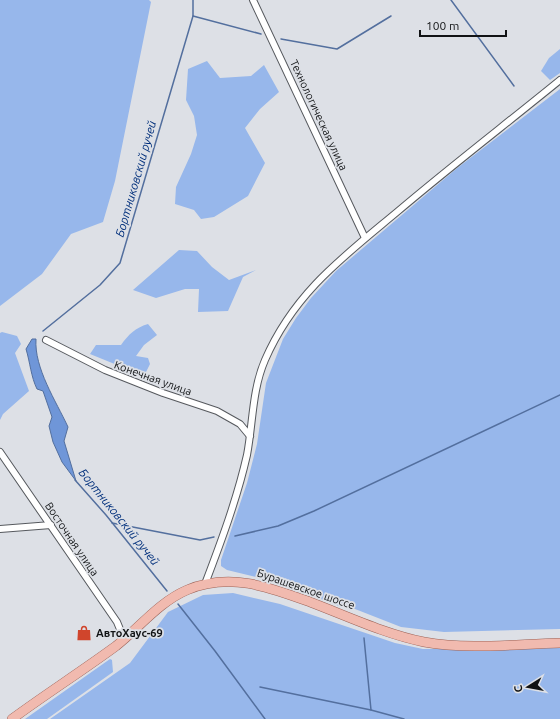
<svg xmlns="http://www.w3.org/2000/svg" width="560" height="719" viewBox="0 0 560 719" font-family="Ubuntu,sans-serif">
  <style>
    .green { fill: #97b7eb }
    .water { fill: #6f96d8; stroke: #536f9e }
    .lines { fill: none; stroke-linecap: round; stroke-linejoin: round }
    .stream { stroke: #536f9e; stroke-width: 1.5 }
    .minor-casing { stroke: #56595e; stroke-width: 8 }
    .primary-casing { stroke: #9c6256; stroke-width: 10 }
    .minor { stroke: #fff; stroke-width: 6 }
    .primary { stroke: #f1baaf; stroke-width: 9 }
    .labels { text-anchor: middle; stroke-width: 3.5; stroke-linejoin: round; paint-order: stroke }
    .street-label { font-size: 11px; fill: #111315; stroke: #dde0e6 }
    .poi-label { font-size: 11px; font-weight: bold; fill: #111315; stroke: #dde0e6; text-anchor: start }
    .water-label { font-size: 12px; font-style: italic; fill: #02307c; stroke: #dde0e6 }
  </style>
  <rect width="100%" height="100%" fill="#dde0e6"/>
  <!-- green -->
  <g class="green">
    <polygon points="0,0 149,0 151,2 115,181 103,222 71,234 42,274 0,306"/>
    <polygon points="560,49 560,73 550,80 541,71 549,58"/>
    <polygon points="207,61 220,78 251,76 264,65 279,92 260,109 245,128 265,163 248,196 214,217 201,219 194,210 175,204 176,187 191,154 197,135 194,116 186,100 188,69"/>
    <polygon points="560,89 560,629 444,632 401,627 355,609 344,602 339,606 277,582 227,570 221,566 221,560 247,483 257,444 266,383 283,339 296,318 311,298 336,271 456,169"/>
    <polygon points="179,250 197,251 212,267 229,280 256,270 243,277 228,311 198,312 199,289 185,289 156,298 133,290"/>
    <path d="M148,324L157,335L144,345L136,356L148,358L150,364L144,376L90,354L96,345H121C129,334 135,328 148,324Z"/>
    <polygon points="2,332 17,336 21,344 15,353 29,391 3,414 0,420 0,333"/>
    <polygon points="233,593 280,604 395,643 423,649 560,648 560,719 50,719 130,663 168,612 203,595"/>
    <polygon points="110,659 112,660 113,672 47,719 25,719"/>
  </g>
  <!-- water -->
  <path class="water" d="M32,339H36C34,368 56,401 68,427L64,441L76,481L62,462L53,442L49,426L52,417L43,391L37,389C31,377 30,362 26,349Z"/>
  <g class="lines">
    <!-- stream -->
    <g class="stream">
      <polyline points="451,0 514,86"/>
      <polyline points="193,16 261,34"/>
      <polyline points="281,39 337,49 391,16"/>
      <polyline points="43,331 100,285 120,263 193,16 193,0"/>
      <polyline points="75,480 106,515 167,591"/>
      <polyline points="112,523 200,540 214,537"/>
      <polyline points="235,536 278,526 314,511 560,395"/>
      <polyline points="178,604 215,651 265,719"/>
      <polyline points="364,638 371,710"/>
      <polyline points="260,687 371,710 404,719"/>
    </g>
    <!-- minor casing -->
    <g class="minor-casing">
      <g id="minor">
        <polyline points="253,0 365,238"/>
        <polyline points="46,340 105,370 163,393 217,411 240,424 250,436"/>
        <polyline points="0,452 117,622 124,639"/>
        <polyline points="0,529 51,525"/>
        <path d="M205,584C221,542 237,499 247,455C253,423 252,390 265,360C294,293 343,257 397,212C450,167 506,124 560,80"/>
      </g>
    </g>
    <!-- primary casing -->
    <g class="primary-casing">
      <path id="primary" d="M12,719C46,694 82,671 116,646C139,628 159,602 187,590C230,572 269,587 310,602C347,616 385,634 424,642C468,650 516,644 560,643"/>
    </g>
    <!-- minor -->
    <use href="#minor" class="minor"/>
    <!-- primary -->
    <use href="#primary" class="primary"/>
  </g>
  <!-- icons -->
  <defs>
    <g id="shop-bare" transform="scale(1.2)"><path d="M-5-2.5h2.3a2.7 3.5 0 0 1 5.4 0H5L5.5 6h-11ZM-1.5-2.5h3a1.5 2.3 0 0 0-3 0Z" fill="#d0452c" stroke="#dde0e6" stroke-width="2.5" paint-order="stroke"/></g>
  </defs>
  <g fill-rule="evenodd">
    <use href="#shop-bare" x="84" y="633"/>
  </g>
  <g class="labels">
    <!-- street labels -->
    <g class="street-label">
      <text transform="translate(319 115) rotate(65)" y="4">Технологическая улица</text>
      <text transform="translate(153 378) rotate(20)" y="4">Конечная улица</text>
      <text transform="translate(72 539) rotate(56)" y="4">Восточная улица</text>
      <text transform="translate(306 589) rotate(19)" y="4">Бурашевское шоссе</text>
    </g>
    <!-- poi labels -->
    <g class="poi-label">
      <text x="96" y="637">АвтоХаус-69</text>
    </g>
    <!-- water labels -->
    <g class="water-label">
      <text transform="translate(136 179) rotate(-74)" y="4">Бортниковский ручей</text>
      <text transform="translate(119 517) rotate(51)" y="4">Бортниковский ручей</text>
    </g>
  </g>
  <!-- north arrow -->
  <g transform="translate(528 687) rotate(259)" stroke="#dde0e6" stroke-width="3" paint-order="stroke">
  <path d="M0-3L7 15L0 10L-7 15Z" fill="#111315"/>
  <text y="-6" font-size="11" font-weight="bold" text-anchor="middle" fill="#111315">С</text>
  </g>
  <!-- scale -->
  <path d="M420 30v6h86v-6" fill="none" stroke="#111315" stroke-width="2"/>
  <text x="426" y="30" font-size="12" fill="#111315" stroke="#dde0e6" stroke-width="3" paint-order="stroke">100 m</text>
</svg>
